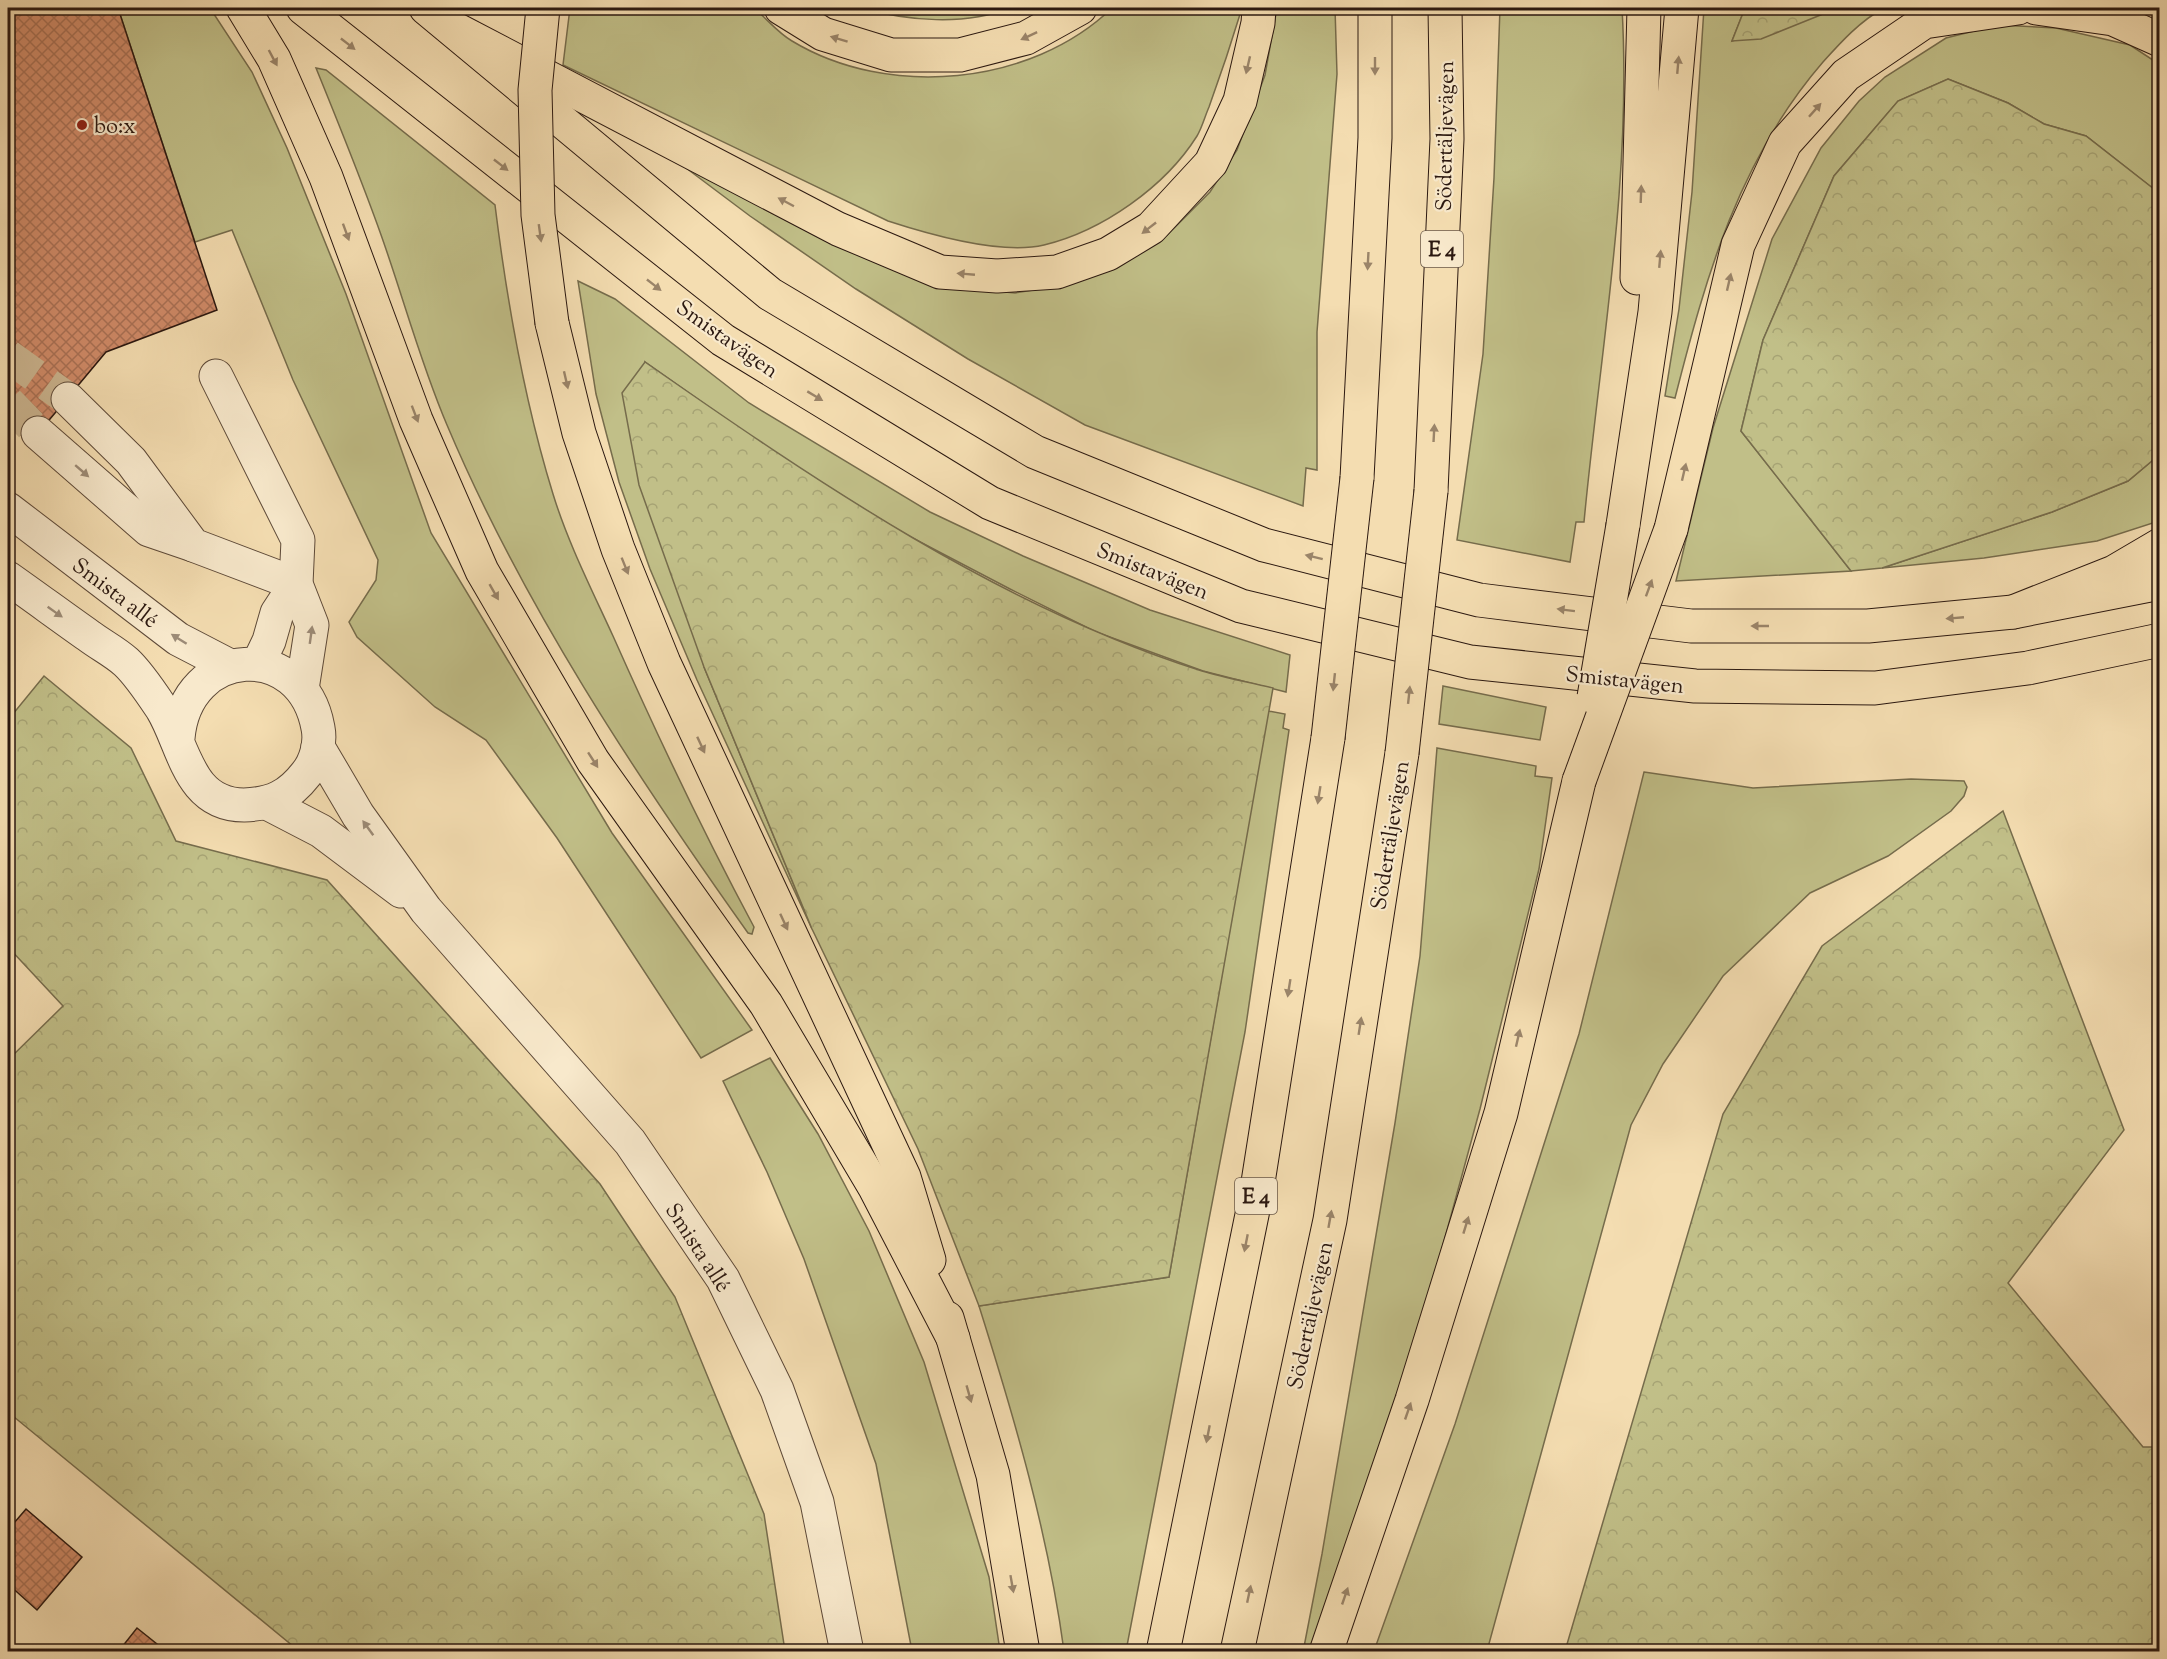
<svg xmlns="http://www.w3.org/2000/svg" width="2167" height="1659" viewBox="0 0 2167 1659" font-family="'Sorts Mill Goudy',serif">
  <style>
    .green { fill: #c1bf88; stroke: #766c4c; stroke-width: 1.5 }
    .forest { fill: url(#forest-crowns); stroke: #766c4c; stroke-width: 1.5 }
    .building { fill: url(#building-cross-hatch); stroke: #2b1810; stroke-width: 1.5 }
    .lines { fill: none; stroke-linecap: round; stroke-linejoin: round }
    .minor-tunnel { stroke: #ccb691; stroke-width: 33; stroke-dasharray: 33 16; stroke-linecap: butt }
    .minor-casing { stroke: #5d4938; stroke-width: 35 }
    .major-casing { stroke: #2b1810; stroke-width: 35 }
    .highway-casing { stroke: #2b1810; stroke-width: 35 }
    .minor { stroke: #f8e9cc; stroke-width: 33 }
    .major { stroke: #f4ddb1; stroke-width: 33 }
    .highway { stroke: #f4ddb1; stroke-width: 33 }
    .highway-bridge-casing { stroke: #2b1810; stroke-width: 35; stroke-linecap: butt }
    .highway-bridge { stroke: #f4ddb1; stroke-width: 33 }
    .oneway { fill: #9a8469 }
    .oneway2 { fill: #9c8b77 }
    .poi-dot { fill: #8f2418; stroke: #f8e9cc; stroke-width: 2 }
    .labels { text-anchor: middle; stroke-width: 4.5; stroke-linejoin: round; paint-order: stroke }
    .shield { fill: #f8e9cc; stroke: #685748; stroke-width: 1.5 }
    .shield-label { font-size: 21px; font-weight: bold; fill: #2b1810 }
    .poi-label { font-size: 22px; fill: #2b1810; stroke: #f8e9cc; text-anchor: start }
    .street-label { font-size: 22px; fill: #2b1810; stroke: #f8e9cc }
  </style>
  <defs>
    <pattern id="forest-crowns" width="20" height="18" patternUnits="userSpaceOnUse" patternTransform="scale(1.5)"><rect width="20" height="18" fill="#c1bf88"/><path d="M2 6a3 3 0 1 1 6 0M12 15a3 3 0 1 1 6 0" fill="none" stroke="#a6a374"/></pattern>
    <pattern id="building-cross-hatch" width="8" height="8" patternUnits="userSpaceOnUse" patternTransform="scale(1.5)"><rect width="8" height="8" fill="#d08b69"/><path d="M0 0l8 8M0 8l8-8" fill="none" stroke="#a97155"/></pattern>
  </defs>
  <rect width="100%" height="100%" fill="#f4ddb1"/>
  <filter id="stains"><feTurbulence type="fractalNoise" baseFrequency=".00333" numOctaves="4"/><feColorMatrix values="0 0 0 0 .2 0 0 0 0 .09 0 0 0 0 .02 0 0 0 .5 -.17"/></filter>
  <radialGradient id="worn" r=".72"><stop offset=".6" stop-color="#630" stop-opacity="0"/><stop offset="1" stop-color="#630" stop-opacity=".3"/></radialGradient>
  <!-- green -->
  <g class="green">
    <polygon points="118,8 210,8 252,72 287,148 346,294 431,533 612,833 752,1030 701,1058 557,838 486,740 435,707 357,637 349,622 376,580 378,560 293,380 232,230 195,242"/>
    <path d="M570,8H754C766,18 778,33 792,41C888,99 1031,86 1112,8H1242C1232,41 1221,74 1209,107C1205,116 1202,128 1197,136C1165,187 1102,231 1044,245C1002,255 928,234 888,221L563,65Z"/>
    <path d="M863,8H1009C966,26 906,21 863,8Z"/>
    <polygon points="1277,8 1335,8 1337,74 1317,332 1317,470 1306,468 1303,506 1085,425 968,359 856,289 750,216 674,159 955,287 1015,293 1052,287 1167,235 1210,192 1237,150 1265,75"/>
    <path d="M1500,8H1622C1632,180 1600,351 1584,522H1576L1570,562L1457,540L1483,354L1494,178Z"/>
    <path d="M1704,8H1745L1732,41L1838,8H1884C1860,21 1841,42 1823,62C1739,159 1706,276 1675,398L1665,396L1679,309L1692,192Z"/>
    <polygon points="1998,25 2056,28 2130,45 2159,64 2159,193 2086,136 2044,124 2008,103 1948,79 1898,101 1834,176 1763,340 1741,431 1851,571 1676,581 1713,428 1772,239 1821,148 1859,101 1885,77 1946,38"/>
    <path d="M316,68L326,70L495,205C507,302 524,400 553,494C568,543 592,590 613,636C657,735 703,832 754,927L752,934L748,933C635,774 523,605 447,425C420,362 403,296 380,232C360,176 338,122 316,68Z"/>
    <polygon points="578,281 615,299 749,403 930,512 1023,556 1150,610 1290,655 1286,692 1203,671 1096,632 1010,589 901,532 774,453 645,362 704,667 812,929 697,680 650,569 619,482 596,394"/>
    <polygon points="2159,455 2159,521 2097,541 1984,558 1882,568 2052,512 2128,481"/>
    <polygon points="1443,686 1546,707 1540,740 1439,724"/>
    <path d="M1268,711L1285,714L1283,728L1289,730L1245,1032L1126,1651H1064C1048,1533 1015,1420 979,1306L1169,1277Z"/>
    <polygon points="1437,748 1536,766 1535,776 1552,778 1539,869 1480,1109 1422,1322 1312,1651 1303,1652 1322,1554 1395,1123 1420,956"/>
    <polygon points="1644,772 1753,788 1911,779 1964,781 1967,787 1964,796 1951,811 1888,856 1810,893 1723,976 1663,1064 1631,1125 1487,1651 1374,1651 1455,1424 1579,1034"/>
    <polygon points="770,1058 818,1134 869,1231 924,1362 989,1577 1000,1651 912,1651 876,1464 804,1259 767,1172 723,1081"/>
  </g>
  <!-- forest -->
  <g class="forest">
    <polygon points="1745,8 1838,8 1761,39 1732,41"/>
    <polygon points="1948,79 2008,103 2044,124 2086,136 2159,193 2159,455 2128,481 2052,512 1882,568 1851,571 1741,431 1763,340 1834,176 1898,101"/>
    <path d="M645,362C817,482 1000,607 1202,671C1225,678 1249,682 1273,688L1169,1277L979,1306L918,1149L812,929L704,667L639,485L622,393Z"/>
    <polygon points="44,676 131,748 176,841 327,880 600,1184 675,1297 764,1514 785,1651 299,1651 8,1412 8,1060 63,1006 8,947 8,720"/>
    <polygon points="2003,811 2124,1130 2008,1283 2143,1447 2159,1447 2159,1651 1565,1651 1723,1114 1822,946"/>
  </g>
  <!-- building -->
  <g class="building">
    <polygon points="8,8 118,8 217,310 106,352 30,443 8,424"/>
    <polygon points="26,1509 82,1557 37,1610 8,1584 8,1530"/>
    <polygon points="137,1628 167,1652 118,1652"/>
  </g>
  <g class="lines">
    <!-- minor-tunnel -->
    <g class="minor-tunnel">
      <polyline points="8,356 68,399"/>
      <polyline points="8,402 38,433"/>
    </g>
    <!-- minor casing -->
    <g class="minor-casing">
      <g id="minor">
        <polyline points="216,376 298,540 296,584 312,625 302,689"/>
        <polyline points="68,399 131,461 193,545 296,584"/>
        <polyline points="38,433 149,530 193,545"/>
        <polyline points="8,509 178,639 230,666"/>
        <path d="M8,578C35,597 62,617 89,636C101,645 115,652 126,662C139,674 152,694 162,709C184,745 188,805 244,805C272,804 289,796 306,774C316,762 321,743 318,728C302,638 186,645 178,738"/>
        <polyline points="258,664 269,641 277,613 296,584"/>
        <polyline points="318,747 358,815 426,910 630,1142 723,1279 777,1390 817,1502 847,1652"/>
        <polyline points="269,804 321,831 401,891"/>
      </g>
    </g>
    <!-- major casing -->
    <g class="major-casing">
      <g id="major">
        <polyline points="303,8 723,340 990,503 1241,606 1470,662 1695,686 1875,688 2028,668 2160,640"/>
        <polyline points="426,8 770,294 1035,452 1264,545 1479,600 1691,626 1868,626 2013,612 2160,583"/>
      </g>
    </g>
    <!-- highway casing -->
    <g class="highway-casing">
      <g id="highway">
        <polyline points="243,8 274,59 326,177 416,420 482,571 593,761 766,1004 874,1186 953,1338"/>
        <polyline points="781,8 823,34 891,55 960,55 1026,38 1080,8"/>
        <polyline points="2036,8 2113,19 2160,40"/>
        <polyline points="448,25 838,229 940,272 997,276 1057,272 1108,254 1151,228 1211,163 1240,101 1258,23 1259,8"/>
        <polyline points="1637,278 1644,8"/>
        <polyline points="552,323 579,433 618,549 664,663 904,1177 929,1260"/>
        <polyline points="1357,478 1375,138 1375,8"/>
        <polyline points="1431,491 1447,139 1445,8"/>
        <polyline points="1623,525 1655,312 1682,8"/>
        <polyline points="1671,529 1738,245 1785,143 1846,75 1924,22 2018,8"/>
        <polyline points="2013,612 2114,572 2160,545"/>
        <polyline points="947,1318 993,1475 1023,1652"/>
        <polyline points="1163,1652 1256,1195 1328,738"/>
        <polyline points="1237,1652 1330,1220 1402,753"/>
        <polyline points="1326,1652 1412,1400 1501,1113 1579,781"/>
      </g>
    </g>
    <!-- minor -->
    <use href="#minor" class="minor"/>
    <!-- major -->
    <use href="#major" class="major"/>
    <!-- highway -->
    <use href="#highway" class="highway"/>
    <!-- highway-bridge casing -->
    <g class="highway-bridge-casing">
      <g id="highway-bridge">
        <polyline points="543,8 535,90 538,215 552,323"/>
        <polyline points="1594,697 1623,525"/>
        <polyline points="1328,738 1357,478"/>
        <polyline points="1402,753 1431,491"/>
        <polyline points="1579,781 1671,529"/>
      </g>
    </g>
    <!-- highway-bridge -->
    <use href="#highway-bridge" class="highway-bridge"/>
  </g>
  <!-- one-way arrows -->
  <defs><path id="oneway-solid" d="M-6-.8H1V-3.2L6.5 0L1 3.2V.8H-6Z" transform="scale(1.5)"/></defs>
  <g class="oneway">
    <use href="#oneway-solid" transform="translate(1029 36) rotate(155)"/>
    <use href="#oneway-solid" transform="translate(839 39) rotate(-163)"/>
    <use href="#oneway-solid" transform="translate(348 44) rotate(38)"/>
    <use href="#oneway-solid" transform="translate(273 58) rotate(62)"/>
    <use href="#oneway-solid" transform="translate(1248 65) rotate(103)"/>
    <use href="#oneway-solid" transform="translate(1678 65) rotate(-85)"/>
    <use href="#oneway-solid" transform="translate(1375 66) rotate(90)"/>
    <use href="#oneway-solid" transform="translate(1815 110) rotate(-48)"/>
    <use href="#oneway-solid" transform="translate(501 165) rotate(38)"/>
    <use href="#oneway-solid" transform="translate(1641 194) rotate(-88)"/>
    <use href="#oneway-solid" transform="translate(786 202) rotate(-152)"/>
    <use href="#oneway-solid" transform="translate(1149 228) rotate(142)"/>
    <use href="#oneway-solid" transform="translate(346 232) rotate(70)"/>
    <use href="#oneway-solid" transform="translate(540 233) rotate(82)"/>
    <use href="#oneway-solid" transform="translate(1660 259) rotate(-85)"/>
    <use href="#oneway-solid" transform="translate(1368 261) rotate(93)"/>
    <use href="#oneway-solid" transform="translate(966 274) rotate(-175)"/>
    <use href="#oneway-solid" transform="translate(1729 282) rotate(-77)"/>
    <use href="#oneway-solid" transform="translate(654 285) rotate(38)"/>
    <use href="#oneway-solid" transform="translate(566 380) rotate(77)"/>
    <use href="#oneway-solid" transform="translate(815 396) rotate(31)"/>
    <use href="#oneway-solid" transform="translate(415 414) rotate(69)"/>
    <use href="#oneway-solid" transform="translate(1434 433) rotate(-87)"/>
    <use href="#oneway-solid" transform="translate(1684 472) rotate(-77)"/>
    <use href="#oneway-solid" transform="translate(1314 557) rotate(-166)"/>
    <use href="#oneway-solid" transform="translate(625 566) rotate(68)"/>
    <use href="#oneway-solid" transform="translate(1649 588) rotate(-70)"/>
    <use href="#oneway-solid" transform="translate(494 592) rotate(60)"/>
    <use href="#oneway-solid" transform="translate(1566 610) rotate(-173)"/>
    <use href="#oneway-solid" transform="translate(1955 618) rotate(175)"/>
    <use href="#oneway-solid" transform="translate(1760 626) rotate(180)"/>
    <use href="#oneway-solid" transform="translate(1334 682) rotate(96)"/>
    <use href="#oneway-solid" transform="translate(1409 695) rotate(-84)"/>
    <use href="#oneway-solid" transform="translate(701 745) rotate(65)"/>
    <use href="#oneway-solid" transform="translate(593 760) rotate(57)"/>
    <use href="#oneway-solid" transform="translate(1319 795) rotate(99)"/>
    <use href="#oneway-solid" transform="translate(784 922) rotate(65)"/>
    <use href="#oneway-solid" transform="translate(1289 988) rotate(99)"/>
    <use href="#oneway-solid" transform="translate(1360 1026) rotate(-81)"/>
    <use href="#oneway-solid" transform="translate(1518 1038) rotate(-77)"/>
    <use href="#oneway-solid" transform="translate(1330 1219) rotate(-80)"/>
    <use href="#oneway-solid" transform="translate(1466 1225) rotate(-73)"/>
    <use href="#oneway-solid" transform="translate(1246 1243) rotate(101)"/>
    <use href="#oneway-solid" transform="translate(969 1394) rotate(74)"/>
    <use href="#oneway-solid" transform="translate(1408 1411) rotate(-71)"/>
    <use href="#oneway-solid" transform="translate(1208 1434) rotate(101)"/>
    <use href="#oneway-solid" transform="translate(1012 1584) rotate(80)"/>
    <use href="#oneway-solid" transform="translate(1249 1594) rotate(-78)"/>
    <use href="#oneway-solid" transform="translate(1345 1596) rotate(-71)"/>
  </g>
  <g class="oneway2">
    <use href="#oneway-solid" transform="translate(82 471) rotate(41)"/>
    <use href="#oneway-solid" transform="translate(55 612) rotate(35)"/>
    <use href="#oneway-solid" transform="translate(311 635) rotate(-82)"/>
    <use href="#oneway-solid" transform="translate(179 639) rotate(-148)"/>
    <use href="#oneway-solid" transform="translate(368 828) rotate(-126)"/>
  </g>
  <!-- markers -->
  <circle class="poi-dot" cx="82" cy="125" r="6"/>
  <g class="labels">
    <!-- shield labels -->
    <g class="shield">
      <rect x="1421" y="231" width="42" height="36" rx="4.5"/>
      <rect x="1235" y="1178" width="42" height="36" rx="4.5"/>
    </g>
    <g class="shield-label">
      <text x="1442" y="256">E 4</text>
      <text x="1256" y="1203">E 4</text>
    </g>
    <!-- poi labels -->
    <g class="poi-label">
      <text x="94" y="133">bo:x</text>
    </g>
    <!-- street labels -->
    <g class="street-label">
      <text transform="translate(1444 136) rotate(-89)" y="8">Södertäljevägen</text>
      <text transform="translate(728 338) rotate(35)" y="8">Smistavägen</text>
      <text transform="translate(1153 570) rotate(22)" y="8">Smistavägen</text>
      <text transform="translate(116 592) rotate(37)" y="8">Smista allé</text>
      <text transform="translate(1625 679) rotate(6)" y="8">Smistavägen</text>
      <text transform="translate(1389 835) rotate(-81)" y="8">Södertäljevägen</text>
      <text transform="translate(699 1247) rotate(57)" y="8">Smista allé</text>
      <text transform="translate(1309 1315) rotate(-78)" y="8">Södertäljevägen</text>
    </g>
  </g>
  <!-- margin -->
  <rect width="2167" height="1659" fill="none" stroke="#f4ddb1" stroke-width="30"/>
  <rect x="9" y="9" width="2149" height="1641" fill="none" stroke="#2b1810" stroke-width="3"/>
  <rect x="15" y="15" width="2137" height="1629" fill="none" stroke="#2b1810" stroke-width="1.5"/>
  <rect width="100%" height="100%" filter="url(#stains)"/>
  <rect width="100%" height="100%" fill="url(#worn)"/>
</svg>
